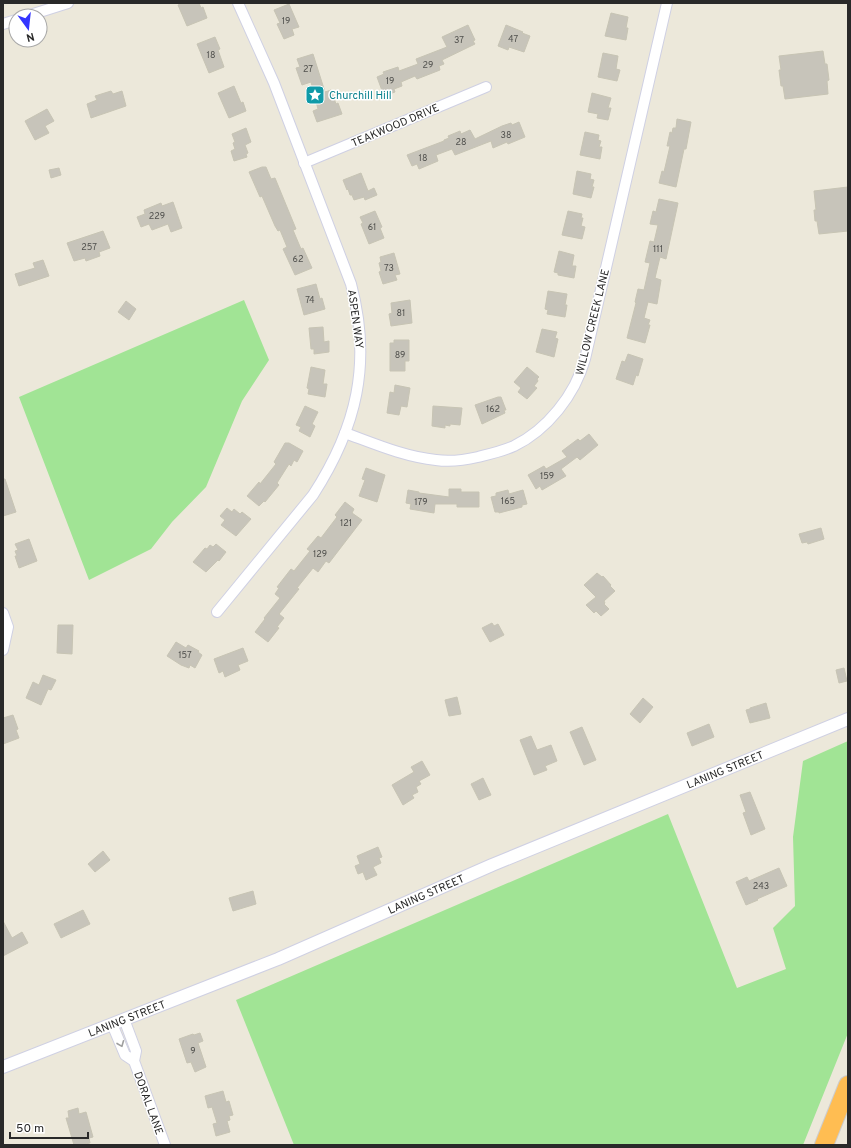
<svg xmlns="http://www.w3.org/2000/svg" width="851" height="1148" viewBox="0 0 851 1148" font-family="Overpass,sans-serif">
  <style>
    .green { fill: #a1e495 }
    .building { fill: #c7c4ba; stroke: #c7c4b4 }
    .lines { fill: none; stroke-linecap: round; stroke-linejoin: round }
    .minor-casing { stroke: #cfd0e3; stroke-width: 12 }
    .tertiary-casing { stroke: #cfd0e3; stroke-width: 14 }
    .motorway-casing { stroke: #ccc; stroke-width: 20 }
    .minor { stroke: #fff; stroke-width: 10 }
    .tertiary { stroke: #fff; stroke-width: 12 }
    .motorway { stroke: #ffbd52; stroke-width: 18 }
    .oneway { stroke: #9f9f9f }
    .labels { text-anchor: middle; stroke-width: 3; stroke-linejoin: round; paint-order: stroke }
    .number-label { font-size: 9px; fill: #50504d }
    .culture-label { font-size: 11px; fill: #0d838f; stroke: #fff; text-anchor: start }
    .street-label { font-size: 11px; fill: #292929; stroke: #fff }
  </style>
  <rect width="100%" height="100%" fill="#ece8da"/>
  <!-- green -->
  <g class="green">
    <polygon points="244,300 269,360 242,401 206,487 172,522 151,549 89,580 19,397"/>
    <polygon points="848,741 848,1033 803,1145 294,1145 236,1000 668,814 737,988 786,969 773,928 795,906 793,837 803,761"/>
  </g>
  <!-- building -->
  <g class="building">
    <polygon points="182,3 199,3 201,8 203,7 207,18 187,26 178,5"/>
    <polygon points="289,4 299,27 292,29 294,35 284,39 277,24 280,23 274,10"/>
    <polygon points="611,13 628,17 626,28 628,28 626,40 605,36"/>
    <polygon points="468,25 475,40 473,41 475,44 442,60 444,64 439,66 440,70 417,79 415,76 401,82 402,86 394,89 395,92 384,96 377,77 384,74 383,72 398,67 399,71 418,64 416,59 447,47 442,37"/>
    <polygon points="506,25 523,32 522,33 530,36 524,52 509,47 508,50 498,46"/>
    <polygon points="215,37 220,49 218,50 224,67 209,73 197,44"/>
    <polygon points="823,51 825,64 827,64 829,80 827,81 828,94 785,99 783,86 781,86 779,70 781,70 779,56"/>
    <polygon points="603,53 618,56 616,69 620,70 617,81 598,77"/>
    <polygon points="313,54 325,92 331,90 336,104 338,103 342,114 317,122 313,111 318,109 311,82 302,85 296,68 300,67 297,59"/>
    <polygon points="234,86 241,103 243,102 246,111 229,118 218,93"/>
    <polygon points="111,91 113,94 122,91 126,106 91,118 87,104 97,100 95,96"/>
    <polygon points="592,93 611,98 608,108 611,108 608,120 597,118 598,114 588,112"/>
    <polygon points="47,109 54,121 45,126 49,133 35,140 25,121"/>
    <polygon points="677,119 691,122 686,149 684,149 676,187 659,183 662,171 664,172 670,146 667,146 670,132 672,133 673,128 676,128"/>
    <polygon points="519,122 525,137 508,144 507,142 493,148 491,141 455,155 452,149 436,155 438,161 419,169 417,164 412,166 407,155 444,141 444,140 449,138 448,136 460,131 461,134 470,130 475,139 502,126 511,123 512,125"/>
    <polygon points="246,128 251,142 245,145 248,153 246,154 247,157 234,161 231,151 235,149 233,143 235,142 232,134"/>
    <polygon points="585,132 599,135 598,140 601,141 599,147 602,147 600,159 580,155"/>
    <polygon points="262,167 266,167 271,179 275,178 296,229 293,230 301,249 303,248 312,268 295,275 283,249 287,247 280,230 278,231 275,226 262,196 260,197 249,172"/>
    <polygon points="59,168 61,175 51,178 49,170"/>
    <polygon points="577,171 591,174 590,179 594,180 592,187 594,187 591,198 573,194"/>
    <polygon points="361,173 368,191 374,188 377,195 365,200 364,197 354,200 352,195 350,195 348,189 347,190 343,180"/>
    <polygon points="848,187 848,231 819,234 817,221 815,221 814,210 816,210 814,191"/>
    <polygon points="659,199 678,203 666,259 660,257 655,278 661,280 657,304 648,302 644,318 650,320 648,325 650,325 645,343 627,338 636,303 635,302 638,289 644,290 650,263 645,262 650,241 654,242 658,225 650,224 653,211 656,212"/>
    <polygon points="173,202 182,228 171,232 168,224 152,230 149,224 141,227 137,217 145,214 144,210 161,203 162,206"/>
    <polygon points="375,211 382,227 380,228 384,238 369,244 361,224 363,223 360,217"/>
    <polygon points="568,211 582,214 581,218 583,218 581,226 585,227 582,239 562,235"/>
    <polygon points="103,231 110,248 99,252 100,256 86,261 85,258 74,261 67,243"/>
    <polygon points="559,251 574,255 572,266 576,266 574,278 558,275 558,273 554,272"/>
    <polygon points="394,253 400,274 395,275 397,280 383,284 379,272 381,271 379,263 381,262 380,257"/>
    <polygon points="43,260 49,276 19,286 15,274 35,268 33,263"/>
    <polygon points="316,284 320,299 322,298 325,309 304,315 297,289"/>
    <polygon points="548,291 567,294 565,305 567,305 565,317 547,314 548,310 545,309"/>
    <polygon points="410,300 412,323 391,326 389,314 392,313 391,303"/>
    <polygon points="126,301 136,309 129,320 118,312"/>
    <polygon points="323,327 324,342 329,341 329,352 314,354 314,349 311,349 309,328"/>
    <polygon points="542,329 557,332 555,338 558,339 554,357 536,352"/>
    <polygon points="394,340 409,340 409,361 405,361 405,371 390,371 390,343 394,343"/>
    <polygon points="628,354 643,359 638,376 636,375 633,385 616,379 622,361 625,362"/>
    <polygon points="311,367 325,370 323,384 327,384 325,397 308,394 309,389 307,388"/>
    <polygon points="527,367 539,377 537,379 538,381 534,386 537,388 527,399 518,392 521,388 514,382"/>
    <polygon points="395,385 410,388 407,407 401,406 399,415 387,413 390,392 394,393"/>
    <polygon points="498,397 501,397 506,410 504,410 505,413 482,424 475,405"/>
    <polygon points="305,406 318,412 312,424 315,426 310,437 299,431 301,427 296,425"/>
    <polygon points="433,406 462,408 460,425 450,424 450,426 445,425 445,428 432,426"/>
    <polygon points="589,434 598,445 580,460 577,457 561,469 566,476 542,490 540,486 536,489 528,475 544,466 546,469 567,457 562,451 578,439 580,441"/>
    <polygon points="285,443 289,443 303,451 297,462 294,460 291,466 289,464 277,483 279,485 265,502 264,501 259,506 247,496 259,482 260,484 276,464 274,462"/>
    <polygon points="366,468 385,475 377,502 359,496 365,480 362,479"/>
    <polygon points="3,479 5,479 16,512 3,516"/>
    <polygon points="449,489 461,489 461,492 479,492 479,507 457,507 457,504 435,504 434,513 410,509 411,504 406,503 408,490 419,492 419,493 449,497"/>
    <polygon points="508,490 509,494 523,490 527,504 522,505 522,507 499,513 499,512 495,512 491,497 496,496 496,493"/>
    <polygon points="345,502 354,509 352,513 362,520 329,563 326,561 318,572 313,568 297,588 299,589 279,614 284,618 277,627 279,628 268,642 255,632 265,619 264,618 280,598 275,594 279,588 277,587 291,569 294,571 310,551 307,549 318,536 321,538 337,517 335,515"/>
    <polygon points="227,508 232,512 234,509 240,514 242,512 251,519 236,536 221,525 225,520 220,516"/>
    <polygon points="821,528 824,539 808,544 807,542 802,543 799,534"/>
    <polygon points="29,539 37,561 19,568 15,556 17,556 15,551 18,550 15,544"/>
    <polygon points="216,544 226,552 219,561 218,560 206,572 193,562 205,548 207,549 210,545 213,547"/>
    <polygon points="597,573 602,577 603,576 611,585 610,586 615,591 604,601 605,603 604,604 609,609 601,616 596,611 594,613 586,605 596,597 584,585"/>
    <polygon points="492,623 494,626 498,624 504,635 490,642 482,628"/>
    <polygon points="58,625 73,625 72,654 57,653"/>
    <polygon points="176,642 186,648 188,645 199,651 198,652 202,655 195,668 190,665 189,668 181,665 167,656"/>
    <polygon points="243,648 248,661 238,665 240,670 225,677 223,671 219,673 214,659"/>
    <polygon points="844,668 847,681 839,683 836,670"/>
    <polygon points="43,675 56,680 51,690 48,689 41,705 26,698 33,682 39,685"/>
    <polygon points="457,697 461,714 449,716 445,700"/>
    <polygon points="643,698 653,707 640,723 630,714"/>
    <polygon points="766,703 770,718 750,723 746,710 750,709 750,708"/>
    <polygon points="13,715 18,729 16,730 19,738 3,744 3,718"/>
    <polygon points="709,724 714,737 692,746 687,733"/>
    <polygon points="582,727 596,760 584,765 570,732"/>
    <polygon points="531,736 537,750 551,745 557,761 545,766 547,770 534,775 520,740"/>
    <polygon points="422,761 430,775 419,781 421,784 416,787 418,792 412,795 414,798 403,805 392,785 414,772 411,767"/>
    <polygon points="483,778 491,795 479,800 471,784"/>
    <polygon points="750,792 765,829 751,835 743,813 746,812 740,795"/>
    <polygon points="378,847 382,857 379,858 381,863 373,867 377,875 366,880 363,872 358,874 355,866 360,864 357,856"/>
    <polygon points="103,851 110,860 95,872 88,864"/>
    <polygon points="779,868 787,886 757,899 758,900 746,905 736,882 747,877 749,881"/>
    <polygon points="253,891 256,904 233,911 229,898"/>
    <polygon points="83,910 90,924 61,938 54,924"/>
    <polygon points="3,921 12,938 22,932 28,943 3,956"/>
    <polygon points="200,1033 203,1041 198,1043 206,1067 195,1072 191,1062 187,1063 179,1039 193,1034 194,1035"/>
    <polygon points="223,1091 226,1102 229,1101 233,1115 229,1116 230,1120 227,1121 230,1132 216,1136 213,1124 217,1123 212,1107 208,1108 205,1096"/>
    <polygon points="78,1108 79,1114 86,1112 93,1137 89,1138 90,1143 81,1145 74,1145 66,1118 69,1118 68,1111"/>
  </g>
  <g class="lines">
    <!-- minor casing -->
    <g class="minor-casing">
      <g id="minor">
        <polyline points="27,16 68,3"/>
        <polyline points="3,24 16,20"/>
        <polyline points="304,163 486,87"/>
        <path d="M345,433C375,444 405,457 436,460C450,462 465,460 478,457C490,454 503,451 514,446C547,430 575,395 585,359L667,3"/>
        <path d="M217,612L313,495C357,427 372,363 351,284L274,83L238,3"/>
        <polyline points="3,613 8,627 3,650"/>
        <polyline points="124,1019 136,1051 134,1061 165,1145"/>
        <polyline points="112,1024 125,1055 134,1061"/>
      </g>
    </g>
    <!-- tertiary casing -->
    <g class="tertiary-casing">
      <g id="tertiary">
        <path id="s1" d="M3,1067L278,959L492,865L848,719"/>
      </g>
    </g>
    <!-- motorway casing -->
    <g class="motorway-casing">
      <polyline id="motorway" points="824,1145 848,1085"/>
    </g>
    <!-- minor -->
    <use href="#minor" class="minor"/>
    <!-- tertiary -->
    <use href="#tertiary" class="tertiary"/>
    <!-- motorway -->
    <use href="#motorway" class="motorway"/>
  </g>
  <!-- one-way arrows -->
  <defs><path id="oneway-chevron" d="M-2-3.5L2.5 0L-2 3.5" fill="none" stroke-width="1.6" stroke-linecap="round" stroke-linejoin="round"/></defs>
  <use class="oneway" href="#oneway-chevron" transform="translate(121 1044) rotate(68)"/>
  <!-- icons -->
  <defs>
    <g id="sight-square" transform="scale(1)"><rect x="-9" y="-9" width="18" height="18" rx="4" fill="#0f9aa8" stroke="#fff"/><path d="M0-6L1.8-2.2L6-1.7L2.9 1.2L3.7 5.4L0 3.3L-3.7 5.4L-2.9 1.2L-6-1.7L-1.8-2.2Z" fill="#fff"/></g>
  </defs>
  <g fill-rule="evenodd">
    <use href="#sight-square" x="315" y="95"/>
  </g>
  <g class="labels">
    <!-- number labels -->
    <g class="number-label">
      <text x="286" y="24">19</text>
      <text x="513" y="42">47</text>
      <text x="459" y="43">37</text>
      <text x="211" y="58">18</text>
      <text x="428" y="68">29</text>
      <text x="308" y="72">27</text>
      <text x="390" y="84">19</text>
      <text x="506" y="138">38</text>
      <text x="461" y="145">28</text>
      <text x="423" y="161">18</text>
      <text x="157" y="219">229</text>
      <text x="372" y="230">61</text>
      <text x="89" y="250">257</text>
      <text x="658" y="252">111</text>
      <text x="298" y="262">62</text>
      <text x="389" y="271">73</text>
      <text x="310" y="303">74</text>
      <text x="401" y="316">81</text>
      <text x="400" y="358">89</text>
      <text x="493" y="412">162</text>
      <text x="547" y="479">159</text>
      <text x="508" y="504">165</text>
      <text x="421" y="505">179</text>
      <text x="346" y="526">121</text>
      <text x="320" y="557">129</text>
      <text x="185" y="658">157</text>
      <text x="761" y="889">243</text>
      <text x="193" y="1054">9</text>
    </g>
    <!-- culture labels -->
    <g class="culture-label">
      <text x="329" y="99">Churchill Hill</text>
    </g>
    <!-- street labels -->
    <g class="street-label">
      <text transform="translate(395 125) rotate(-23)" y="4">TEAKWOOD DRIVE</text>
      <text transform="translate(356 319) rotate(82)" y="4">ASPEN WAY</text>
      <text transform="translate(592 322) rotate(-76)" y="4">WILLOW CREEK LANE</text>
      <text dy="4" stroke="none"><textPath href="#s1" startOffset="781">LANING STREET</textPath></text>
      <text dy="4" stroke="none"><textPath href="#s1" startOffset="457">LANING STREET</textPath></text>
      <text dy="4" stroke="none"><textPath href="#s1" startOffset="133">LANING STREET</textPath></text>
      <text transform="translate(149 1103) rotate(70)" y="4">DORAL LANE</text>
    </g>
  </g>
  <!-- border -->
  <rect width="851" height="1148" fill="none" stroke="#292929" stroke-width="8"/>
  <!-- north arrow -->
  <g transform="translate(28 28) rotate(165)"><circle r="19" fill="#ffffff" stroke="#a9a9a9"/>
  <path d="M0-3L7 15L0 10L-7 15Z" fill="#3435ff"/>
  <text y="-6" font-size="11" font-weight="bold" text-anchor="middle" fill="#292929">N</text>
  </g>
  <!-- scale -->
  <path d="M10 1132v6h78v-6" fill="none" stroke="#292929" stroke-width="2"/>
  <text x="16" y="1132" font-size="12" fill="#292929" stroke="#ffffff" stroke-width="3" paint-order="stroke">50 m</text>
</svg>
